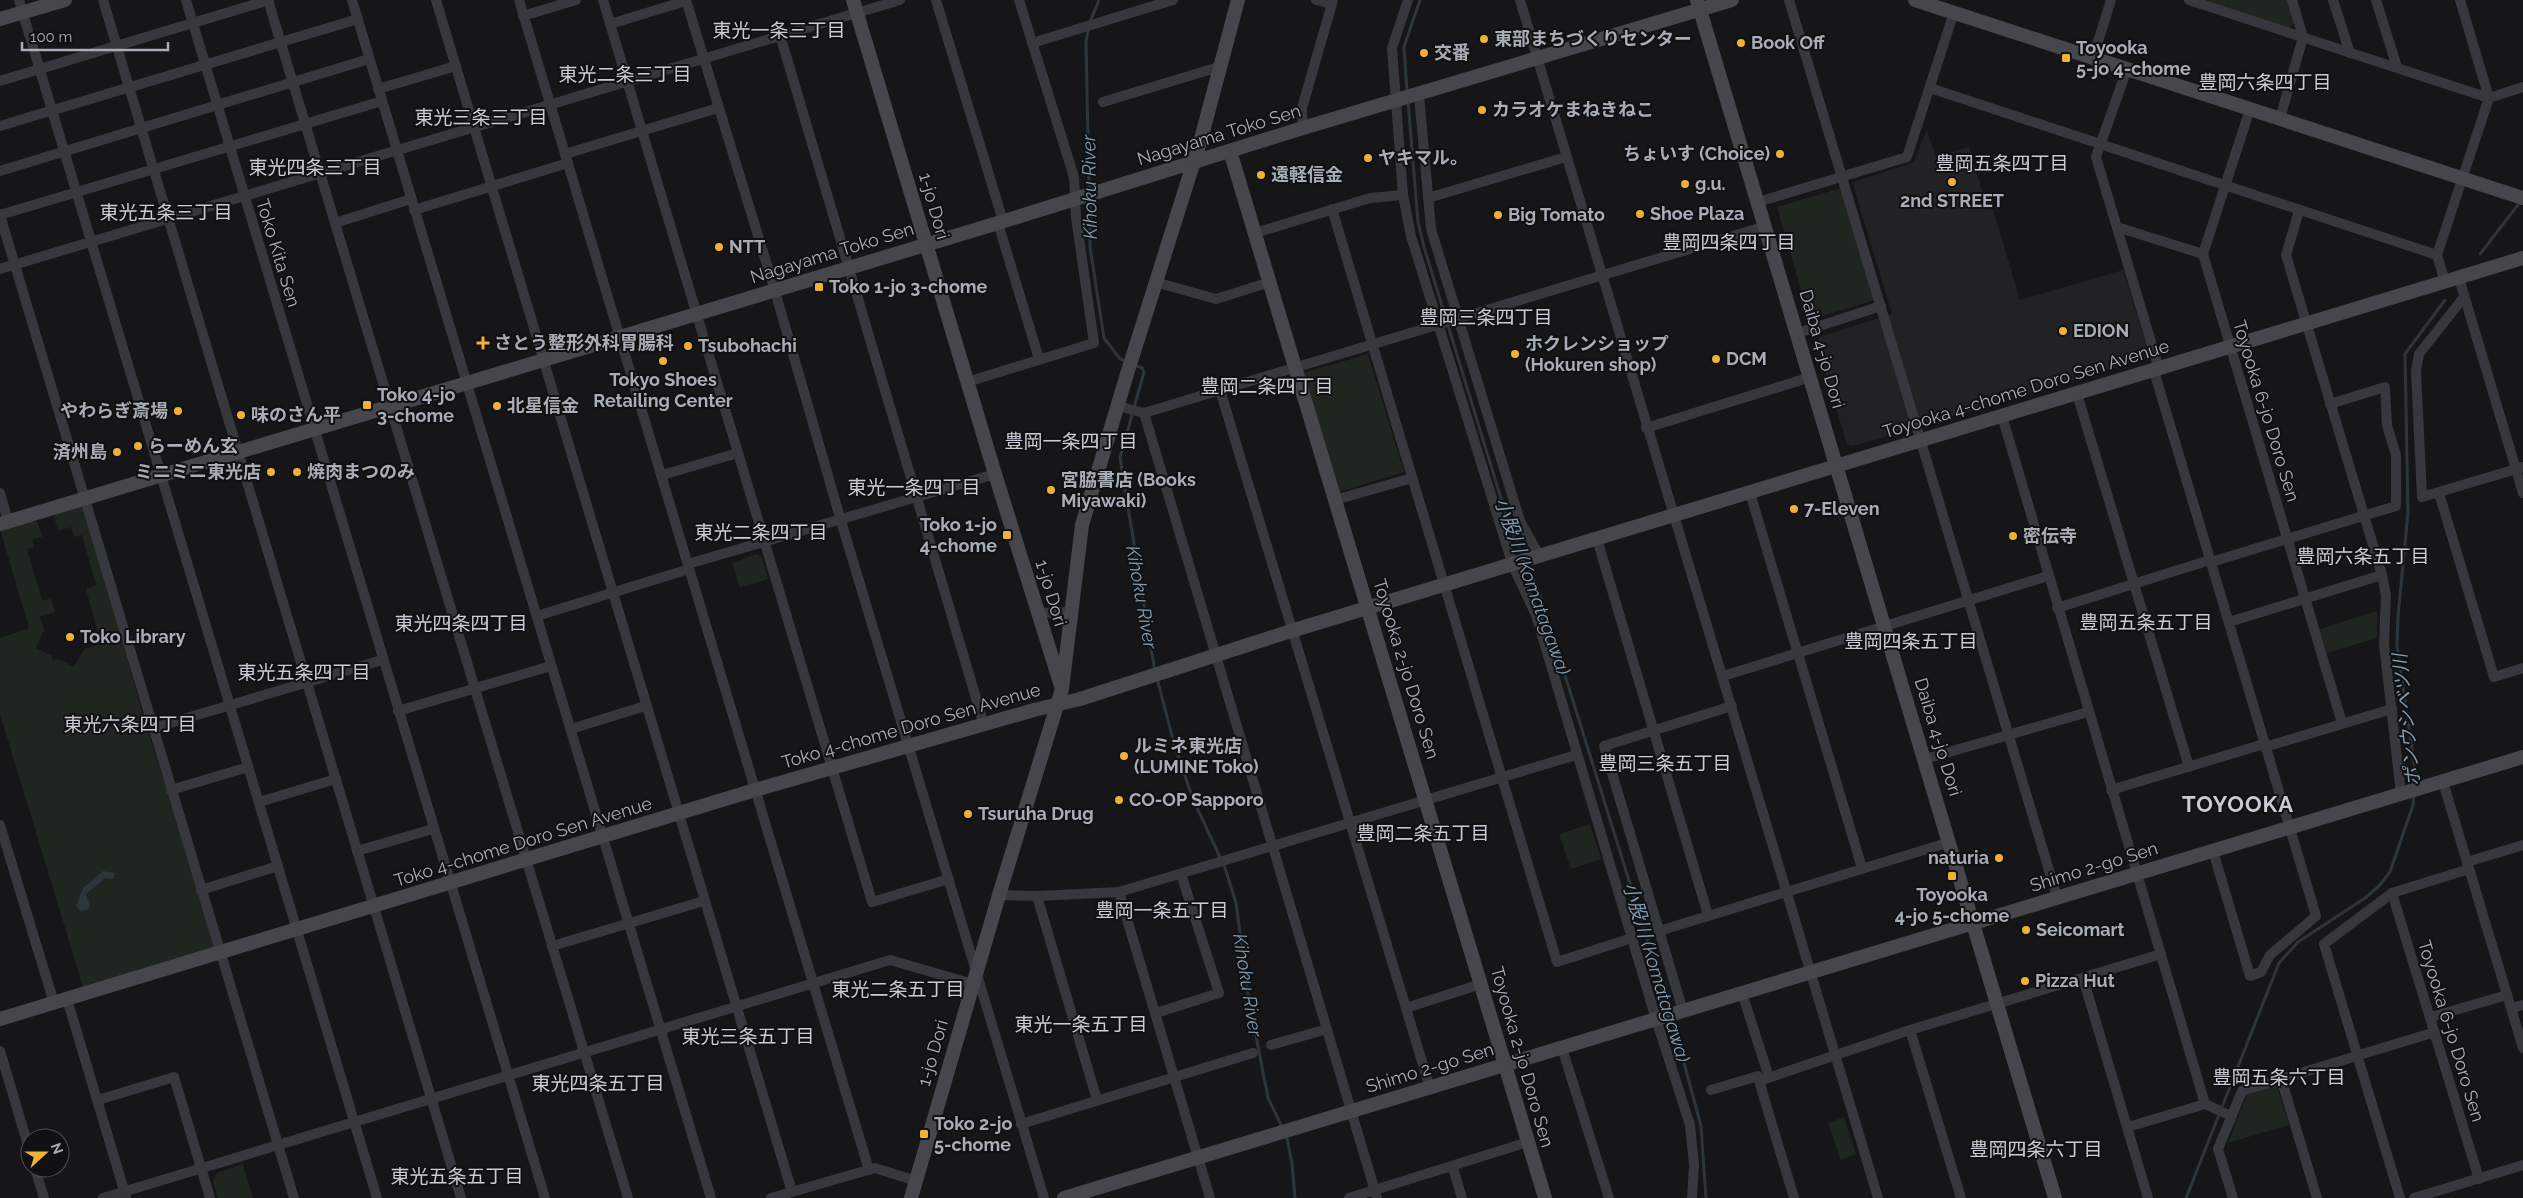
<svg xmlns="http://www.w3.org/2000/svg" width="2523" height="1198" viewBox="0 0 2523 1198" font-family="Raleway,'Noto Sans JP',sans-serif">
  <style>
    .built { fill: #222225 }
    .green { fill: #1e261f }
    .water { fill: #2c353c }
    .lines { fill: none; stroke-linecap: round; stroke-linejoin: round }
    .stream { stroke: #2c353c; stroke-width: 3 }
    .street { stroke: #37383d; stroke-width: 10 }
    .secondary { stroke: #45474d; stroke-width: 14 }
    .poi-dot { fill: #f2b134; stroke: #111113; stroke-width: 2 }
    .labels { text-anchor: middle; stroke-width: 4; stroke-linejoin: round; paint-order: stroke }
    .poi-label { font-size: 18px; font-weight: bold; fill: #a8adb8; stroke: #111113; text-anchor: start }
    .street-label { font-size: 18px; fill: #a8adb8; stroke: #111113 }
    .neighbourhood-label { font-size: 19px; fill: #c9ccd4; stroke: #111113 }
    .water-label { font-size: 19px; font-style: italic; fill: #7f9bb3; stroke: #111113 }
    .district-label { font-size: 22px; font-weight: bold; letter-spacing: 1px; fill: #c9ccd4; stroke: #111113 }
  </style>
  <rect width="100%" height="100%" fill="#161618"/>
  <!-- built -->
  <polygon class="built" points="1927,131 1936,157 1969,147 1988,210 1993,209 2020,300 2123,270 2149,354 2145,359 1928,424 1923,422 1910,426 1908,430 1853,446 1847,444 1816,343 1819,337 1892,314 1853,185 1854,182 1914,162 1925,133"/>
  <!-- green -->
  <g class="green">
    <polygon points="2206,0 2288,0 2295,21 2290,28"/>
    <polygon points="1841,188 1875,300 1810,320 1777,207"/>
    <polygon points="1368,354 1404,472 1339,492 1303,373"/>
    <polygon points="84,504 142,712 217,951 84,990 0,714 0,638 29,628 0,529 36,518 42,537 32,539 34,547 27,549 42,600 51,599 55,612 40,617 44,630 36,648 52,656 53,661 58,659 74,667 84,649 101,644 86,589 96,585 82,535 74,537 71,527 58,531 53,513"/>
    <polygon points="757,554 762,557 768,579 740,588 732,563"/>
    <polygon points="2377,611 2377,638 2327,653 2320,629"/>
    <polygon points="1590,824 1601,859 1571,869 1559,834"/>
    <polygon points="2277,1085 2289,1125 2228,1143 2247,1095"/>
    <polygon points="1844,1117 1856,1154 1841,1160 1828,1123"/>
    <polygon points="243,1164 253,1198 218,1198 213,1181 217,1173"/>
  </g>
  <!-- water -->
  <polygon class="water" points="103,871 115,873 113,879 105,878 86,894 90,906 87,910 81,911 76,906 83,888"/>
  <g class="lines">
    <!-- stream -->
    <g class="stream">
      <polyline points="1090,22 1099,0"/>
      <polyline points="1407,92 1404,47 1420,0"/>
      <polyline points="1408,101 1418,222 1424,247 1511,531 1524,557"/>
      <polyline points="1089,192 1086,41 1089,28"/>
      <polyline points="1090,198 1090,247 1104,338 1120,359 1126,361"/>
      <polyline points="2480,254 2521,201"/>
      <polyline points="1134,365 1142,368 1144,372 1120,458 1155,672"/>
      <polyline points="1527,563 1540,595 1670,1012"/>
      <polyline points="1157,678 1174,744 1193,799 1225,868 1236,903 1248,994 1268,1098 1283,1129"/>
      <polyline points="2415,786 2416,776 2397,646 2398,616 2408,513 2405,354 2445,300"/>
      <polyline points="1672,1018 1701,1126 1706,1198"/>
      <polyline points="1286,1134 1292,1163 1295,1198"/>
      <polyline points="2186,1198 2279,963 2298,942 2365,898 2378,887 2390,872 2413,805 2414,794"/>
    </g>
    <!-- street -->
    <g class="street">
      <polyline points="19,0 377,1198"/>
      <polyline points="103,0 461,1198"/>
      <polyline points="186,0 545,1198"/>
      <polyline points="268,0 628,1198"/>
      <polyline points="352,0 711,1198"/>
      <polyline points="436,0 792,1192"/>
      <polyline points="519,0 869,1170"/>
      <polyline points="603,0 872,902 949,879"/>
      <polyline points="686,0 775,291 841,521 1044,1198"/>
      <polyline points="936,0 1003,221"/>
      <polyline points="1316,0 1332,4"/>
      <polyline points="1408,0 1392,48 1403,195 1411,236 1513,566 1536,615 1656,1019 1690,1125 1694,1165 1692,1198"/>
      <polyline points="1520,0 1878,1198"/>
      <polyline points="1789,0 2057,897"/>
      <polyline points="2189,0 2489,98 2523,87"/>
      <polyline points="2333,0 2350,53"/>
      <polyline points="2376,0 2397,67"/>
      <polyline points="523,16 576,0"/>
      <polyline points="610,24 686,1"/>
      <polyline points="780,35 984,725"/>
      <polyline points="1032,43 1173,0"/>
      <polyline points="2093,58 2111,0"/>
      <polyline points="2127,69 2096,157 2159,369"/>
      <polyline points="0,81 269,0"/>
      <polyline points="1930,88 2437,255"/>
      <polyline points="378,89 456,66"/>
      <polyline points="1419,95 1431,229 1520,521 1540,557"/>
      <polyline points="1103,102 1222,66"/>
      <polyline points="2250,109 2203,254 2342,723"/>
      <polyline points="2280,119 2303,37 2292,0"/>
      <polyline points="0,126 358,19"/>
      <polyline points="1303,128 1302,108 1333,0"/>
      <polyline points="565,154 718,108"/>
      <polyline points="0,171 369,59"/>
      <polyline points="1428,198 1566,157"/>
      <polyline points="1758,202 1907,157 1954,12"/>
      <polyline points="1332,209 1557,962 1632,938"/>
      <polyline points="414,210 568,163"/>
      <polyline points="2299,211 2286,255 2382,575 2386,595 2384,644 2401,794"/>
      <polyline points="0,215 294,1198"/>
      <polyline points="0,215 382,101"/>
      <polyline points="335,223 411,199"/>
      <polyline points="998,223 1039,359"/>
      <polyline points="2117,227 2203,254"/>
      <polyline points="1255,233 1370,198 1403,195"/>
      <polyline points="0,269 900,0"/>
      <polyline points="2459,278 2523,493"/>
      <polyline points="1155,282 1216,299 1270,282"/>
      <polyline points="2445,282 2437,255 2489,98 2460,0"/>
      <polyline points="2464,297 2419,354 2416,371 2422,497 2523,467"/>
      <polyline points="1798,333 1881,306"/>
      <polyline points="2154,371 2316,916 2270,955 2261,972 2250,976 2213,851"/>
      <polyline points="967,382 1094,343 1076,217 1074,177 1019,0"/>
      <polyline points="1220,390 1430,1088"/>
      <polyline points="2077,394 2189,767"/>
      <polyline points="1118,406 1144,413 1766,226"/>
      <polyline points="1144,413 1377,1198"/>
      <polyline points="2002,416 2205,1104"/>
      <polyline points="1646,428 1811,377"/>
      <polyline points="662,475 738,453"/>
      <polyline points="0,493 8,521"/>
      <polyline points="1750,493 1862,868"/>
      <polyline points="2439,493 2494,677 2523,668"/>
      <polyline points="1335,500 1412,478"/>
      <polyline points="1597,539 1708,915"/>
      <polyline points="2211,562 2396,506 2396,455 2387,425 2385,387 2330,404"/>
      <polyline points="688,564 995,474"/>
      <polyline points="2057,608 2210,560"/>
      <polyline points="1037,613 1073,612"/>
      <polyline points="537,616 689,569"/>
      <polyline points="2229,622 2382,575"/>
      <polyline points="1723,676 2048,576"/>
      <polyline points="398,711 551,666"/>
      <polyline points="153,728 382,660"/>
      <polyline points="571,729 645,706"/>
      <polyline points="2265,747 2392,709"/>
      <polyline points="1925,759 2088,712"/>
      <polyline points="2443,782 2523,1048"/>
      <polyline points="171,790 248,767"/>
      <polyline points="2111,790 2264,744"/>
      <polyline points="259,802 336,779"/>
      <polyline points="0,825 54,1003"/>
      <polyline points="357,851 433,829"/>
      <polyline points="2467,862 2523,845"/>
      <polyline points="201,890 278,866"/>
      <polyline points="1119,892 1210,1198"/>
      <polyline points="2392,893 2479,1179"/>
      <polyline points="999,895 1037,896 1119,892 1576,755"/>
      <polyline points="1037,896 1097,1100"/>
      <polyline points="1659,931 1950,842"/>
      <polyline points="552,946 704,901"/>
      <polyline points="2083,978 2148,1198"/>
      <polyline points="1742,993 1769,1077"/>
      <polyline points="67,999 126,1197"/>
      <polyline points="1406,1008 1481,984"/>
      <polyline points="2511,1008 2523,1005"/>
      <polyline points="1683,1011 1604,746 1732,706"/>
      <polyline points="1156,1013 1219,993 1181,874"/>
      <polyline points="2431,1017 2507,995"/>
      <polyline points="1910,1030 1961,1198"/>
      <polyline points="1271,1045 1327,1029"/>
      <polyline points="1562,1048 1609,1198"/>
      <polyline points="0,1051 30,1152"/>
      <polyline points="2281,1078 2317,1198"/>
      <polyline points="1759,1081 1794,1198"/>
      <polyline points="1711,1090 1758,1076 1759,1081 1910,1030 2161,954"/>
      <polyline points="98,1100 174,1077 210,1198"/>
      <polyline points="1021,1124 1253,1053"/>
      <polyline points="2128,1127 2205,1104 2231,1116"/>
      <polyline points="35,1168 44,1198"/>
      <polyline points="1453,1168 1462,1198"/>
      <polyline points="103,1198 890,960 973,984"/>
      <polyline points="771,1198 875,1168 916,1181"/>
      <polyline points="1349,1198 1528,1142"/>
      <polyline points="2233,1198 2218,1149 2242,1091 2435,1032"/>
      <polyline points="2400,1198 2324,944 2392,893 2469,869"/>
      <polyline points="2414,1198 2523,1165"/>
    </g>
    <!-- secondary -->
    <g class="secondary">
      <polyline points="853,0 995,474 1061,686"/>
      <polyline points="1697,0 2055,1198"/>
      <polyline points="1915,0 2523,198"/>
      <polyline points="0,19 65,0"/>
      <polyline points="1230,151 1545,1198"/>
      <polyline points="0,524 998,223 1303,128 1732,0"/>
      <polyline points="0,1019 755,790 1034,710 1080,699 1291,631 2523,258"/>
      <polyline points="911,1198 999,895 1062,689 1082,525 1127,374 1201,139 1238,0"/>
      <polyline points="1064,1198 2523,757"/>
    </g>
  </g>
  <!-- markers -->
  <g class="poi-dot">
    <circle cx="1484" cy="39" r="5"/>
    <circle cx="1741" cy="43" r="5"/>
    <circle cx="1424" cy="53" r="5"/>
    <rect x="2061" y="53" width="10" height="10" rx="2.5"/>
    <circle cx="1482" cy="110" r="5"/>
    <circle cx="1780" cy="154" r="5"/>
    <circle cx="1368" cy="158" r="5"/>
    <circle cx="1261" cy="175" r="5"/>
    <circle cx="1952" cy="182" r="5"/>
    <circle cx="1685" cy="184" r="5"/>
    <circle cx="1640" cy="214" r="5"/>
    <circle cx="1498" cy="215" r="5"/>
    <circle cx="719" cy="247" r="5"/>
    <rect x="814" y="282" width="10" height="10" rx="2.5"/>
    <circle cx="2063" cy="331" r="5"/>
    <path d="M480.5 335.5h5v5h5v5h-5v5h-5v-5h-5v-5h5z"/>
    <circle cx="688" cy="346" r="5"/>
    <circle cx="1515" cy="354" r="5"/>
    <circle cx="1716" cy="359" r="5"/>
    <circle cx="663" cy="361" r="5"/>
    <rect x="362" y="400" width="10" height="10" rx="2.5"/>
    <circle cx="497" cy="406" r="5"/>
    <circle cx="178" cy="411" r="5"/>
    <circle cx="241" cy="415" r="5"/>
    <circle cx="138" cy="446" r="5"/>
    <circle cx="117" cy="452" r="5"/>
    <circle cx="271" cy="472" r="5"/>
    <circle cx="297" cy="472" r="5"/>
    <circle cx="1051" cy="490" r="5"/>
    <circle cx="1794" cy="509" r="5"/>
    <rect x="1002" y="530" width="10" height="10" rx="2.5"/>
    <circle cx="2013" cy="536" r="5"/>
    <circle cx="70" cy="637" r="5"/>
    <circle cx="1124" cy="756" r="5"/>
    <circle cx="1119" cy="800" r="5"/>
    <circle cx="968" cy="814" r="5"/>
    <circle cx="1999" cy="858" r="5"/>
    <rect x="1947" y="871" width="10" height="10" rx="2.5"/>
    <circle cx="2026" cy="930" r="5"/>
    <circle cx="2025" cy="981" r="5"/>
    <rect x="919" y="1129" width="10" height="10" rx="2.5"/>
  </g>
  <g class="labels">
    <!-- poi labels -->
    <g class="poi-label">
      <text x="1494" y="45">東部まちづくりセンター</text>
      <text x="1751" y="49">Book Off</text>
      <text x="2076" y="54">Toyooka<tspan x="2076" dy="21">5-jo 4-chome</tspan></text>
      <text x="1434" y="59">交番</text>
      <text x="1492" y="116">カラオケまねきねこ</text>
      <text x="1770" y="160" text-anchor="end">ちょいす (Choice)</text>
      <text x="1378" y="164">ヤキマル。</text>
      <text x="1271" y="181">遠軽信金</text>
      <text x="1695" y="190">g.u.</text>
      <text x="1952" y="207" text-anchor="middle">2nd STREET</text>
      <text x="1650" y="220">Shoe Plaza</text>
      <text x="1508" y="221">Big Tomato</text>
      <text x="729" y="253">NTT</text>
      <text x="829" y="293">Toko 1-jo 3-chome</text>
      <text x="2073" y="337">EDION</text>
      <text x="494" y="349">さとう整形外科胃腸科</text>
      <text x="1525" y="350">ホクレンショップ<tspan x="1525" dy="21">(Hokuren shop)</tspan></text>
      <text x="698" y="352">Tsubohachi</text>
      <text x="1726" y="365">DCM</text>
      <text x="663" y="386" text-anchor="middle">Tokyo Shoes<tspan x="663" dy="21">Retailing Center</tspan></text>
      <text x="377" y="401">Toko 4-jo<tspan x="377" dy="21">3-chome</tspan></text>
      <text x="507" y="412">北星信金</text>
      <text x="168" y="417" text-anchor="end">やわらぎ斎場</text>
      <text x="251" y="421">味のさん平</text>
      <text x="148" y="452">らーめん玄</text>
      <text x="107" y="458" text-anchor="end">済州島</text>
      <text x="261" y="478" text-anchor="end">ミニミニ東光店</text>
      <text x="307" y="478">焼肉まつのみ</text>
      <text x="1061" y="486">宮脇書店 (Books<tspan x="1061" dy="21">Miyawaki)</tspan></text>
      <text x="1804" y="515">7-Eleven</text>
      <text x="997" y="531" text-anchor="end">Toko 1-jo<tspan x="997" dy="21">4-chome</tspan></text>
      <text x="2023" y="542">密伝寺</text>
      <text x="80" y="643">Toko Library</text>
      <text x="1134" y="752">ルミネ東光店<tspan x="1134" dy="21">(LUMINE Toko)</tspan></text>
      <text x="1129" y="806">CO-OP Sapporo</text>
      <text x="978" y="820">Tsuruha Drug</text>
      <text x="1989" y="864" text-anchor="end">naturia</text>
      <text x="1952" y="901" text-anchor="middle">Toyooka<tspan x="1952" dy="21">4-jo 5-chome</tspan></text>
      <text x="2036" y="936">Seicomart</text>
      <text x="2035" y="987">Pizza Hut</text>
      <text x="934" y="1130">Toko 2-jo<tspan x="934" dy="21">5-chome</tspan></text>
    </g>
    <!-- street labels -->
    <g class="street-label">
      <text transform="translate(1219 135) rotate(-17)" y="6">Nagayama Toko Sen</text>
      <text transform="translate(934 206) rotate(74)" y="6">1-jo Dori</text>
      <text transform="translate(278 253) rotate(73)" y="6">Toko Kita Sen</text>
      <text transform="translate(832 253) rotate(-17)" y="6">Nagayama Toko Sen</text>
      <text transform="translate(1822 349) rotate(74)" y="6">Daiba 4-jo Dori</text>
      <text transform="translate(2026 389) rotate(-17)" y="6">Toyooka 4-chome Doro Sen Avenue</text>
      <text transform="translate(2266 411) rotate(73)" y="6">Toyooka 6-jo Doro Sen</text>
      <text transform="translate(1051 593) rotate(73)" y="6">1-jo Dori</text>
      <text transform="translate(1406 669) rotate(73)" y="6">Toyooka 2-jo Doro Sen</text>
      <text transform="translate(911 726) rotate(-16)" y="6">Toko 4-chome Doro Sen Avenue</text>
      <text transform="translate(1938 737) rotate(73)" y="6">Daiba 4-jo Dori</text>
      <text transform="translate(523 842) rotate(-17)" y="6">Toko 4-chome Doro Sen Avenue</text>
      <text transform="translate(2094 867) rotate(-17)" y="6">Shimo 2-go Sen</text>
      <text transform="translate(2451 1031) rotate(73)" y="6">Toyooka 6-jo Doro Sen</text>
      <text transform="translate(933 1053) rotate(-74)" y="6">1-jo Dori</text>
      <text transform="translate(1522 1057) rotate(74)" y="6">Toyooka 2-jo Doro Sen</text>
      <text transform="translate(1430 1068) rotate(-17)" y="6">Shimo 2-go Sen</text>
    </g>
    <!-- neighbourhood labels -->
    <g class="neighbourhood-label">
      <text x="779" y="37">東光一条三丁目</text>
      <text x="625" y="81">東光二条三丁目</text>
      <text x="2265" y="89">豊岡六条四丁目</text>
      <text x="481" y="124">東光三条三丁目</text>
      <text x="2002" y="170">豊岡五条四丁目</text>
      <text x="315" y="174">東光四条三丁目</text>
      <text x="166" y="219">東光五条三丁目</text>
      <text x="1729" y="249">豊岡四条四丁目</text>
      <text x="1486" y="324">豊岡三条四丁目</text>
      <text x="1267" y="393">豊岡二条四丁目</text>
      <text x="1071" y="448">豊岡一条四丁目</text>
      <text x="914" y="494">東光一条四丁目</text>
      <text x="761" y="539">東光二条四丁目</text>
      <text x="2363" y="563">豊岡六条五丁目</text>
      <text x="2146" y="629">豊岡五条五丁目</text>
      <text x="461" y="630">東光四条四丁目</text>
      <text x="1911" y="648">豊岡四条五丁目</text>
      <text x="304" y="679">東光五条四丁目</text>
      <text x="130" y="731">東光六条四丁目</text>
      <text x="1665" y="770">豊岡三条五丁目</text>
      <text x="1423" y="840">豊岡二条五丁目</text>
      <text x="1162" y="917">豊岡一条五丁目</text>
      <text x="898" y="996">東光二条五丁目</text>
      <text x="1081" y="1031">東光一条五丁目</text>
      <text x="748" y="1043">東光三条五丁目</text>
      <text x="2279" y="1084">豊岡五条六丁目</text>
      <text x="598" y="1090">東光四条五丁目</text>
      <text x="2036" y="1156">豊岡四条六丁目</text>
      <text x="457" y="1183">東光五条五丁目</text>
    </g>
    <!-- water labels -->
    <g class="water-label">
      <text transform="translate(1089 187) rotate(-91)" y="7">Kihoku River</text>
      <text transform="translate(1533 586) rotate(70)" y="7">小股川 (Komatagawa)</text>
      <text transform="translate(1142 597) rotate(80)" y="7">Kihoku River</text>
      <text transform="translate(2406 720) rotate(-96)" y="7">ポンウシベツ川</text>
      <text transform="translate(1657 972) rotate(73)" y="7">小股川 (Komatagawa)</text>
      <text transform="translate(1248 985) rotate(81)" y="7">Kihoku River</text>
    </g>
    <!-- district labels -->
    <g class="district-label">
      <text x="2238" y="812">TOYOOKA</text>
    </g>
  </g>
  <!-- north arrow -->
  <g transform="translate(45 1153) rotate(69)"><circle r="24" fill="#111113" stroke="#4d4f55"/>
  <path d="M0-4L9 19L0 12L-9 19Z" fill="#f2b134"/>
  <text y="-8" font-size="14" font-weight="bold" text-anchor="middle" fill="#a8adb8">N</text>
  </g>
  <!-- scale -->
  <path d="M22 42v8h146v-8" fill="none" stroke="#a8adb8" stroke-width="2.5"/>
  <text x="30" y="42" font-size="15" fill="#a8adb8" stroke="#111113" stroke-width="4" paint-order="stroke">100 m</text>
</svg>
